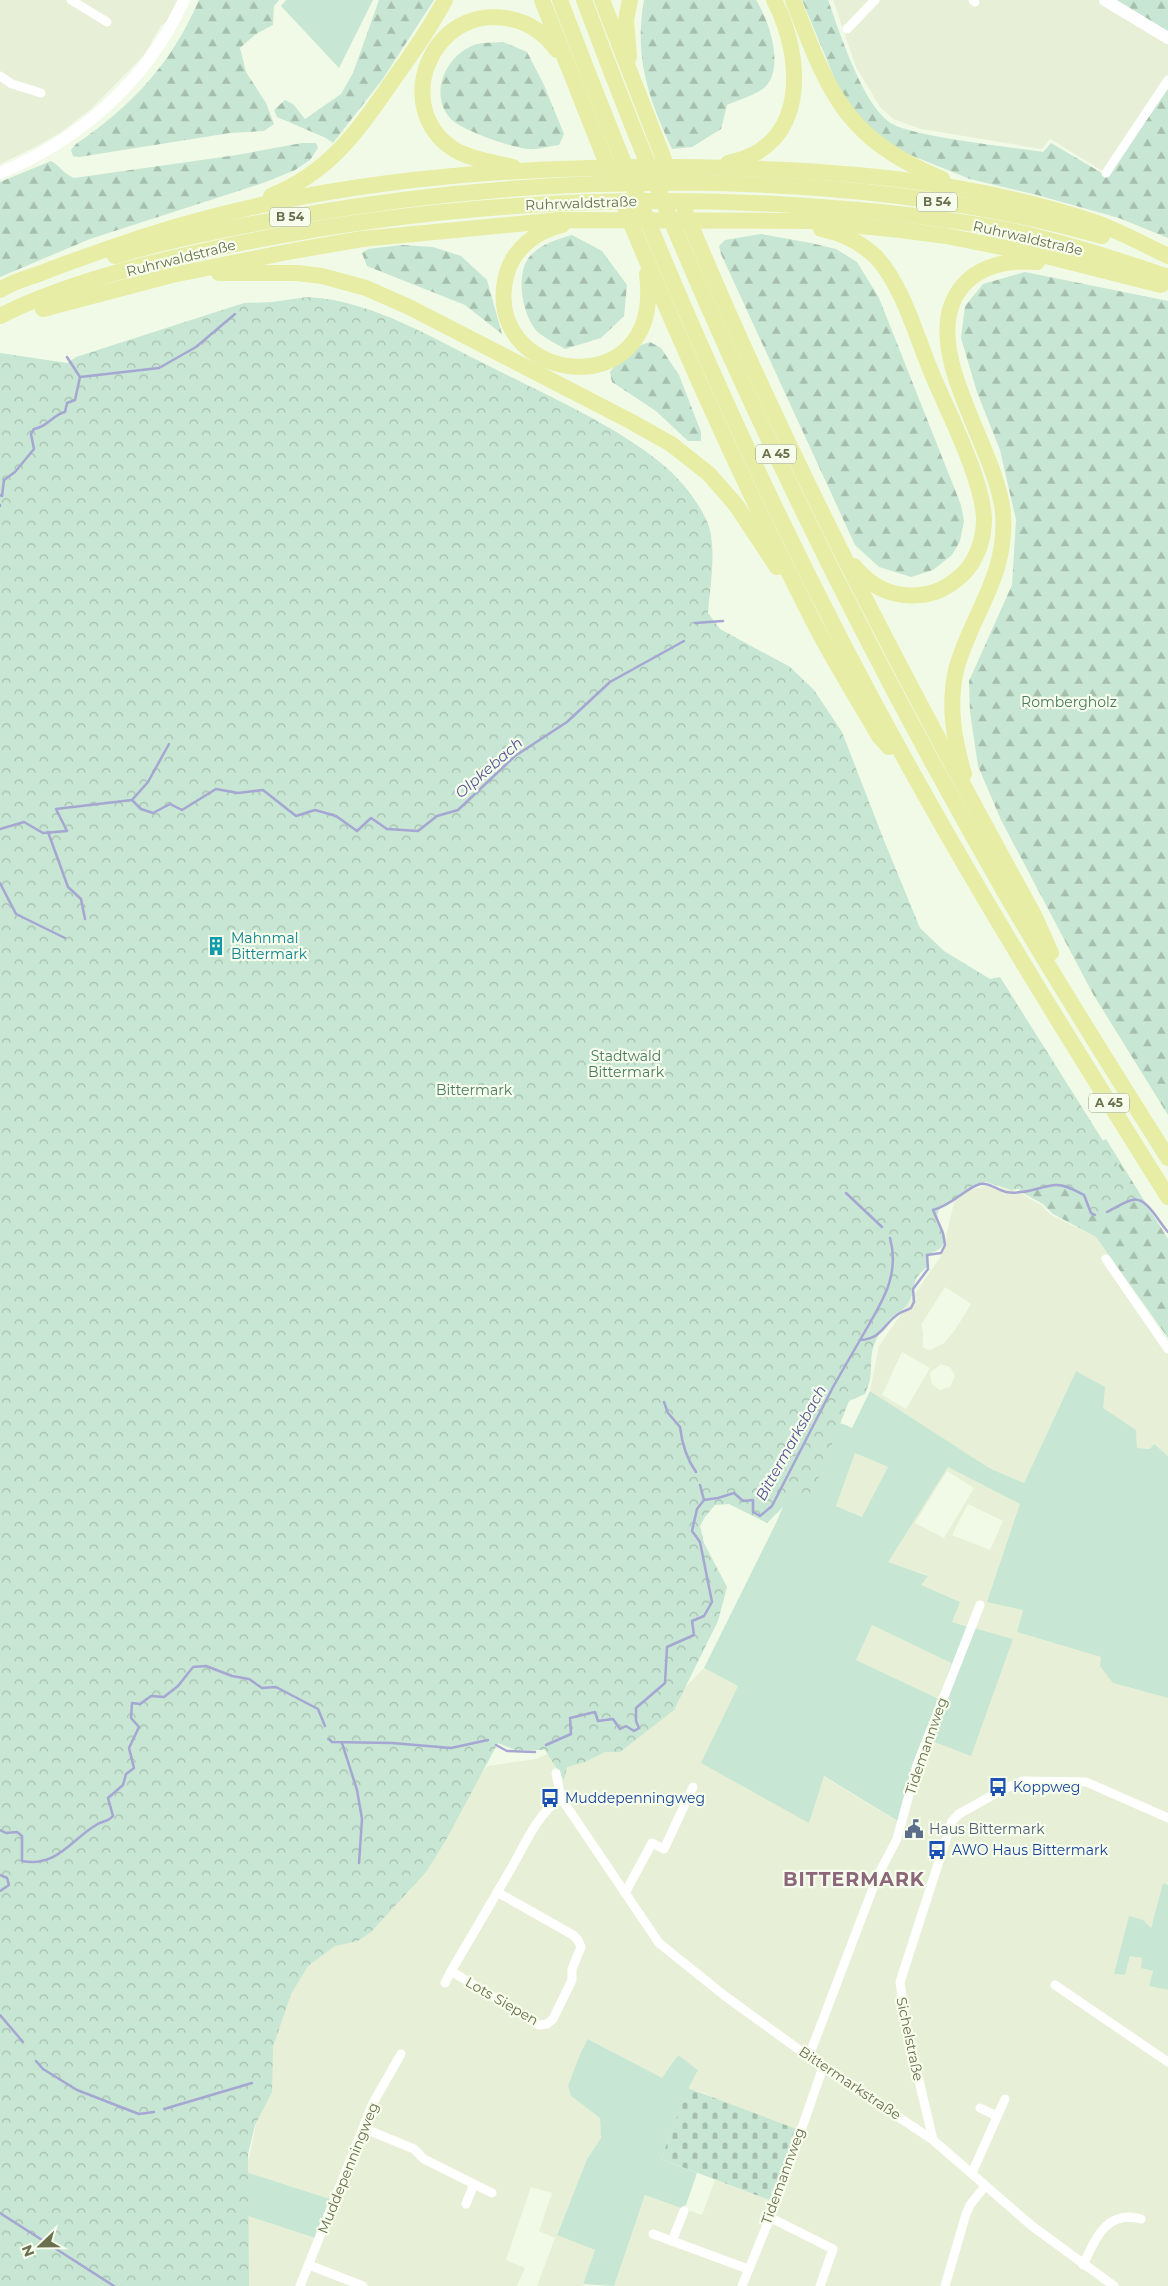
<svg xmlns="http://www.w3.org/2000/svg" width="1168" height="2286" viewBox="0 0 1168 2286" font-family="Montserrat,sans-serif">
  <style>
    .residential { fill: #e7f0d6; fill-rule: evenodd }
    .green { fill: #c7e6d3; fill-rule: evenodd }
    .forest { fill: url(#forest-firs) }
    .cemetery { fill: url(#cemetery-stones) }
    .park { fill: url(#park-crowns) }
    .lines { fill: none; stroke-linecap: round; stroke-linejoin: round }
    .stream { stroke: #a5a6d2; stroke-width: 2.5 }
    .street { stroke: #fff; stroke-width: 9 }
    .secondary { stroke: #fff; stroke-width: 12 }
    .highway { stroke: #e7eda4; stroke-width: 16 }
    .labels { text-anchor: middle; stroke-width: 4.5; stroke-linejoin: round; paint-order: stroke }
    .shield { fill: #f6fdec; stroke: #949a7d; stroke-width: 1 }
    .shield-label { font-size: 12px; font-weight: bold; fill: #6a704e }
    .street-label { font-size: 14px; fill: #6a704e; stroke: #f6fdec }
    .park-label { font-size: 14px; fill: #4b7a64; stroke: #f6fdec }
    .culture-label { font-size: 14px; fill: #0d838f; stroke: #f6fdec; text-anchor: start }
    .transit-label { font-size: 14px; fill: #164399; stroke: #f6fdec; text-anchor: start }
    .service-label { font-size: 14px; fill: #4e5e75; stroke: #f6fdec; text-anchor: start }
    .water-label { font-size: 15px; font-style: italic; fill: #555595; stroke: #f6fdec }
    .district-label { font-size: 19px; font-weight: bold; letter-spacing: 1px; fill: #8c667a; stroke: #f6fdec }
  </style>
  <defs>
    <pattern id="forest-firs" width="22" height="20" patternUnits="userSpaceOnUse" patternTransform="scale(1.25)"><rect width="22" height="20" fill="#c7e6d3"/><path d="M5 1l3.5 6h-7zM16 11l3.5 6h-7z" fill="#a6bfad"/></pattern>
    <pattern id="cemetery-stones" width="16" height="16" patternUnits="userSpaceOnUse" patternTransform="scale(1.25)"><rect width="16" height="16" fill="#c7e6d3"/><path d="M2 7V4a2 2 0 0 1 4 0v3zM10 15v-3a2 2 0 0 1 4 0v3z" fill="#a6bfad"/></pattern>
    <pattern id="park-crowns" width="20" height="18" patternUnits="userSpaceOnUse" patternTransform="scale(1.25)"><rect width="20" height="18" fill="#c7e6d3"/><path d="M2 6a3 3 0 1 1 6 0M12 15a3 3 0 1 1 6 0" fill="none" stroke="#a6bfad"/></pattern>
  </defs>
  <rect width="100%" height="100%" fill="#f1fae7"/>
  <!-- residential -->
  <g class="residential">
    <polygon points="0,0 190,0 183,16 161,25 144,55 91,109 61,132 35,147 0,164"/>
    <polygon points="833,0 1105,0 1168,38 1168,80 1106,173 1050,139 1042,149 921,129 893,119 880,107 856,67"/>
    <path d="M984,1186L1014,1190L1041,1205L1051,1215L1096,1237L1168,1340V1456L1154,1444L1151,1449L1137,1448L1136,1430L1103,1409L1076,1371L1024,1483L989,1468L956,1448L870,1391L879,1346L941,1256L956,1195ZM945,1287L971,1304L955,1330L944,1343L930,1350L926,1349L923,1347V1332L921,1325ZM902,1352L930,1368L906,1409L882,1395ZM941,1364L950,1367L955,1376L950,1387L940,1390L932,1384L930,1373Z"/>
    <polygon points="855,1453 888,1467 863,1517 836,1506"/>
    <path d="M948,1467L1020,1504L1023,1610L1017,1632L1102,1657L1113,1683L1168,1698V1885L1163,1883L1151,1928L1114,1974L1125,1975L1130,1956L1143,1958L1153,1971L1149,1986L1168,1990V2286H614L645,2195L702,2215L715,2180L772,2201V2190L775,2184L777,2185L793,2143L790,2142L792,2137L704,2093L688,2088L698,2070L678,2055L663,2079L589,2039L568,2086L571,2096L600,2118L601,2138L587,2159L557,2234L595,2250L583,2284L585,2286H537L555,2238L539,2231L552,2193L531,2187L506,2260L525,2268L517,2286H247L248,2216L314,2238L330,2199L246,2172L288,1974L432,1853L480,1774L488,1766L536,1759L673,1700L704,1668L738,1686L809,1823L823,1776L900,1823L971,1626L951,1622L959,1602L920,1585L927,1575L887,1562ZM947,1471L974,1488L944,1538L915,1523ZM968,1504L1003,1521L990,1550L952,1535Z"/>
    <polygon points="872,1625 951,1663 939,1699 856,1660"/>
  </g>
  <!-- green -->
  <g class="green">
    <polygon points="286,0 373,0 339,68 281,6"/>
    <path d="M1076,1371L1105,1387L1103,1408L1136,1430L1137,1448L1150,1449L1154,1444L1168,1456V1698L1113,1683L1100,1666L1101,1657L1017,1632L1023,1610L987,1602L1020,1504L948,1467L888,1562L928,1576L921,1585L960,1602L952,1622L1013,1639L971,1756L927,1739L901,1823L824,1776L809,1823L701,1763L738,1686L704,1668L775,1525L819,1426C829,1419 841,1422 852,1428L870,1391L989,1468L1024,1483ZM855,1453L888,1467L862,1517L836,1506ZM872,1625L951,1663L939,1699L856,1660Z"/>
    <polygon points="1163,1883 1168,1885 1168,1990 1149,1986 1153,1971 1141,1968 1142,1958 1130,1956 1125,1975 1114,1974 1129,1916 1143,1920 1151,1928"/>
    <polygon points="588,2039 662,2078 678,2055 698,2070 688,2089 661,2159 697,2173 686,2205 681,2208 645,2195 614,2286 583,2284 595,2250 557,2235 587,2159 601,2138 600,2118 571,2096 568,2086 581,2052"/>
    <polygon points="246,2172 330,2199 315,2238 248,2216"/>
  </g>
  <!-- forest -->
  <g class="forest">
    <path d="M199,0H279L274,6L273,25L256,34L240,48L246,72L266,103L274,124L264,131L230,133L79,157L73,156L71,150L76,144C133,105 171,64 199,0Z"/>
    <polygon points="379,0 434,0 382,80 333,143 326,138 277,117 274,110 285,100 293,104 305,119 341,94 353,73"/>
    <path d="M644,0H756C769,20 785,68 765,87C756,95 739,100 727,105L721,129L692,147L672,149C648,97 634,58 644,0Z"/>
    <path d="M802,0H828C840,33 861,101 889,122C910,137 1012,147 1043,152L1051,143L1107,176L1168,89V238L1119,218L1037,195L970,179L893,148L869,128L849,105L837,84Z"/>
    <polygon points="1105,0 1168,0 1168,38"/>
    <path d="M503,42L527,52L544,85L564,134L559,145C549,146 538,150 528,149C513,148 460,130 450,118C428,93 447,53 477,44C485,42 495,43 503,42Z"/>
    <path d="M302,143H316L318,148L310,160L295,170L266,182L90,239L0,277V182L51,161C60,166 64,174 74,178L237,155Z"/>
    <polygon points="761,234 811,243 836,249 857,262 879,298 961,505 964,521 960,541 952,555 933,570 911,577 879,567 855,545 721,254 719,246 725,240"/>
    <path d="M572,235L602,251L627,285L624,316L601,338L565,349C557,344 546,339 539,333C522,318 514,272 531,255C541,244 558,239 572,235Z"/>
    <polygon points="402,245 433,247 461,256 487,280 502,334 465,305 367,266 362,253 368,249"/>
    <polygon points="1025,272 1168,301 1168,1115 1093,994 1001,820 978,766 970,712 969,681 1012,585 1016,520 1000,450 977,392 961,338 965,306 983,284"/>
    <polygon points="650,342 661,348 679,375 701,432 701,441 688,441 656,411 612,382 610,372 615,366 628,357 635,347"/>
    <polygon points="1106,1139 1168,1239 1168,1338 1096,1237 1053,1214 1043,1204 1019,1191 1020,1188"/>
  </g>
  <!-- cemetery -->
  <polygon class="cemetery" points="688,2088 796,2129 790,2141 793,2143 778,2185 775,2184 771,2194 774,2196 772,2201 661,2159"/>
  <!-- park -->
  <path class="park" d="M307,297C373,300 435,340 493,368C548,396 613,424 661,463C680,479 695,497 706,519C718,543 710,587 708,613L720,629L790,667L814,690L842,732L885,843L920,928L944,951L990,979L1000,977L1139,1198L1116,1209L1093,1213L1086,1196L1075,1188L1036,1186L1011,1190L986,1182L974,1186L940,1208C931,1221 951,1235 942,1246C939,1251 933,1251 929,1255L927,1267C909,1282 918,1283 910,1300C906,1309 897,1313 890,1319C884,1325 877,1337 874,1345C868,1361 875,1375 865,1394L849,1401L820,1475L808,1496H794L767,1523L729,1504L715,1505L705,1517L700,1526L704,1543L727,1587L718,1621L674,1710L620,1752H605L585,1762L567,1767L564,1780L545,1750H515L498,1743L446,1840L426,1872L371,1932L358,1941L335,1946L308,1966L291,1994L273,2047L272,2092L255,2125L248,2154L249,2286H0V353L67,363L76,357L244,303L272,302Z"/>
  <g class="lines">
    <!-- stream -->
    <g class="stream">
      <polyline points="80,377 159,368 196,347 235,314"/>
      <path d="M0,495L2,496L4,480L15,472L34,449L31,434L34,429C48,427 52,415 65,412L67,403L75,400L80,377L67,357"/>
      <polyline points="0,505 0,506"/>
      <polyline points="695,623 723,621"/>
      <polyline points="132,800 148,782 169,744"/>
      <polyline points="0,829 24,822 43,833 67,831 56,809 132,800 141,809 153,813 170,804 182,810 216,789 238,793 263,790 296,816 315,810 336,816 357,831 371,818 387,829 418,831 437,816 458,810 515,756 567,722 610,682 684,641"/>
      <polyline points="48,832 68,887 81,899 85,919"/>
      <polyline points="0,883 16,914 65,938"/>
      <polyline points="846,1193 882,1227"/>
      <path d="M1107,1212C1115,1208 1124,1202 1132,1200C1147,1196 1159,1223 1168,1232"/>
      <path d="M860,1340C879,1306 901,1278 890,1238"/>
      <path d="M664,1402L668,1413L680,1427C682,1444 686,1458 696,1472"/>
      <polyline points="700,1485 704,1500"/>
      <polyline points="329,1739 332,1742 392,1743 451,1748 488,1740"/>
      <polyline points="342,1743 357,1790 362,1819 359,1863"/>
      <polyline points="496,1745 507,1751 535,1752"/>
      <path d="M546,1745L571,1734L570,1718L595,1712L598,1721L613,1719L620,1729L626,1726L634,1731L639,1728L636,1721V1708L665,1683L667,1647L694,1635L692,1621L704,1616L712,1602L700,1542L692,1531L697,1509L704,1500L718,1498L734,1493L743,1501L753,1500V1512L760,1516L772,1506L833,1387L860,1340C883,1339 884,1322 900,1313C903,1311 908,1310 911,1308L914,1302L913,1289L928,1269L927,1255L941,1253L945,1245L943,1233L933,1210C953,1205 964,1189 980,1184C989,1182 997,1190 1006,1192C1023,1195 1038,1187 1055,1185C1065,1184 1076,1191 1084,1195L1091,1213L1095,1215"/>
      <path d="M0,1830L6,1833L17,1832L22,1836V1861C56,1868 71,1840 96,1825C102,1821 108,1822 113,1816L108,1798L123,1785L126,1774L134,1768L129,1748L139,1727L131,1718L132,1703L140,1704L151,1696L164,1697L178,1686L193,1667L206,1666L232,1676L249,1679L262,1688L276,1687L318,1709L325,1726"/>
      <polyline points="0,1875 7,1878 9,1885 0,1891"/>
      <polyline points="0,2015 23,2042"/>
      <polyline points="36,2061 43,2069 77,2090 139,2114 154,2112"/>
      <polyline points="164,2109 252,2083"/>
      <polyline points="0,2213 114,2286"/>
    </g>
    <!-- street -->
    <g class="street">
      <polyline points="71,0 107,22"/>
      <polyline points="973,0 975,2"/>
      <polyline points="847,29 875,0"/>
      <polyline points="0,76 12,84 41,93"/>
      <polyline points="1106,173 1168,80"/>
      <polyline points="1106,1259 1168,1349"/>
      <polyline points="556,1773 561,1798 659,1943 725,1996 823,2067 933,2140 1032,2226 1114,2286"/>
      <path d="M497,1892L573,1935L578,1940L581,1947L572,1969V1980L553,2019L547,2024L539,2025L451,1971C472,1936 492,1901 512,1867C525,1844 538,1813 561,1798"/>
      <polyline points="625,1893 652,1843 664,1849 693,1787"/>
      <polyline points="445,1983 451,1971"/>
      <polyline points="1055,1985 1168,2062"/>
      <polyline points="809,2056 878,1875 897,1839 917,1765 980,1605"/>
      <polyline points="980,2108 997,2116"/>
      <polyline points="363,2128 414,2149 424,2159 492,2193"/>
      <polyline points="933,2140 906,2025 900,1982 952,1821 959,1814 1000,1791 1022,1781 1086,1782 1168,1818"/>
      <polyline points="972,2173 1005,2099"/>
      <polyline points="466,2204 474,2184"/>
      <polyline points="769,2217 833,2249 820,2286"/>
      <polyline points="653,2234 748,2269"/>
      <polyline points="672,2241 684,2211"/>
      <polyline points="309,2265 363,2286"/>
      <path d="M1083,2265C1095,2240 1106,2209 1141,2219"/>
      <polyline points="300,2286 373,2103 401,2054"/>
      <polyline points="742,2286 776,2203 823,2067"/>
      <polyline points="945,2286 966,2214 970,2205 985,2186"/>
    </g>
    <!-- secondary -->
    <g class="secondary">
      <polyline points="1105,0 1168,38"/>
      <path d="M0,173C81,139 147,81 184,0"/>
    </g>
    <!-- highway -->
    <g class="highway">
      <polyline points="542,0 612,177"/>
      <path d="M560,0C662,269 778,535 920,786C998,926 1083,1061 1168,1197"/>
      <path d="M584,0C698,308 841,606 1004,891C1056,981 1112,1069 1168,1158"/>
      <polyline points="602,0 670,175"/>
      <path d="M793,0C829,93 844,138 942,179"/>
      <polyline points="629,57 626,20 630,0"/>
      <path d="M728,163C809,147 804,58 774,0"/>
      <path d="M513,167C494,162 473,160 455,150C388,108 433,1 511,19C530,23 546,35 557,50"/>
      <path d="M271,196C330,172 358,131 393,80C412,54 430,28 445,0"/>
      <path d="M626,211C683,350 745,487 813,621C833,660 857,698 879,736L889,747"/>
      <path d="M685,211C785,454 908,686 1034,915L1051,953"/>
      <path d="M562,225C537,231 514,248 507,273C476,383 665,412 647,274"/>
      <path d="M821,229C842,233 862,243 877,258C903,287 917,338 932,374C948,412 983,480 984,519C984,539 977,560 963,574C950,586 937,594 920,595C892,598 871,587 854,566"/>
      <path d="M115,256C175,238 235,227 296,216C551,171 852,166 1102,236"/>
      <polyline points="219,273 297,273 322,276 366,288 409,307 630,421 671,444 709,474 736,505 777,567"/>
      <path d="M0,290C12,282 26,278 39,274C61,265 84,257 107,249C287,184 484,166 675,167C817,168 962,177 1097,223C1121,232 1145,245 1168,256"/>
      <polyline points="43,309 172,275 293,251 362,239 559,220 811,221 900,230 946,236 1042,255 1161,285"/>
      <path d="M0,316C71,280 168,258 246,242C426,206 610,194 793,205C865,210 937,216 1007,230C1062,242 1116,259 1168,277"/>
      <path d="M964,774C954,740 948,706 956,670C971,614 1008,577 1003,513C997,451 929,363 952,304C966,268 1003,259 1037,262"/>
    </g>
  </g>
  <!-- icons -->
  <defs>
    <g id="building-bare" transform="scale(1.5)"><path d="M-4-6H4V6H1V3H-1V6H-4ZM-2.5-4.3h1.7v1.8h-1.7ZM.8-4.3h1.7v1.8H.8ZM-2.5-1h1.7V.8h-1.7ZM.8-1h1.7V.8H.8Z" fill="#0f9aa8" stroke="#f6fdec" stroke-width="2.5" paint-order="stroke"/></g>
    <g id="bus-bare" transform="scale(1.5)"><path d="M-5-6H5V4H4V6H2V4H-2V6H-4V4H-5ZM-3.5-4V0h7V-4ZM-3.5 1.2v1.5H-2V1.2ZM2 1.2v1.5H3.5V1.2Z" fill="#1a4fb4" stroke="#f6fdec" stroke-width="2.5" paint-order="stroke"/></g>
    <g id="civic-bare" transform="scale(1.5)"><path d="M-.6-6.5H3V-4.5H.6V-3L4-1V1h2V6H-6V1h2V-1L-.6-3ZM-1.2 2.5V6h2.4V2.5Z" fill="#5c6f8a" stroke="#f6fdec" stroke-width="2.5" paint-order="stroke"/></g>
  </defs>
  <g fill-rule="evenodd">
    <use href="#building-bare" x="216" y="946"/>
    <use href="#bus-bare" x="998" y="1787"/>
    <use href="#bus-bare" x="550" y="1798"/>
    <use href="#civic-bare" x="914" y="1829"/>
    <use href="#bus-bare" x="937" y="1850"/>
  </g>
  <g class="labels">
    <!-- shield labels -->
    <g class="shield">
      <rect x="917" y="192.5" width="40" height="19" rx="4"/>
      <rect x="270" y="207.5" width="40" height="19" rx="4"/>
      <rect x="756" y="444.5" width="40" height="19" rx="4"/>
      <rect x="1089" y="1093.5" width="40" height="19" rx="4"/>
    </g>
    <g class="shield-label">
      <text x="937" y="206">B 54</text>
      <text x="290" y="221">B 54</text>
      <text x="776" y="458">A 45</text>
      <text x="1109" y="1107">A 45</text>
    </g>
    <!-- street labels -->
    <g class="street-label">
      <text transform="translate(581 203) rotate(-2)" y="5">Ruhrwaldstraße</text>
      <text transform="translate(1028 238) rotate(13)" y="5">Ruhrwaldstraße</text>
      <text transform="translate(181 258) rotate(-14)" y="5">Ruhrwaldstraße</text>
      <text transform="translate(926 1746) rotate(-71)" y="5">Tidemannweg</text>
      <text transform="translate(502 2001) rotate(30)" y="5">Lots Siepen</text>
      <text transform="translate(910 2039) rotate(78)" y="5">Sichelstraße</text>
      <text transform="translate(850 2083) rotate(34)" y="5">Bittermarkstraße</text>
      <text transform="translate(348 2168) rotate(-68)" y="5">Muddepenningweg</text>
      <text transform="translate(783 2176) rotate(-70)" y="5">Tidemannweg</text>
    </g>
    <!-- park labels -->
    <g class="park-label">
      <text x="1069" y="707">Rombergholz</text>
      <text x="626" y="1061">Stadtwald<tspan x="626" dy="16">Bittermark</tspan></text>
      <text x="474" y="1095">Bittermark</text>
    </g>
    <!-- culture labels -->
    <g class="culture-label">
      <text x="231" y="943">Mahnmal<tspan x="231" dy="16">Bittermark</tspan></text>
    </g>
    <!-- transit labels -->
    <g class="transit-label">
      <text x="1013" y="1792">Koppweg</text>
      <text x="565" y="1803">Muddepenningweg</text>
      <text x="952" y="1855">AWO Haus Bittermark</text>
    </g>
    <!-- service labels -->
    <g class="service-label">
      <text x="929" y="1834">Haus Bittermark</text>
    </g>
    <!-- water labels -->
    <g class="water-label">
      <text transform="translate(489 768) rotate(-41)" y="5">Olpkebach</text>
      <text transform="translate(791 1443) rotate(-61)" y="5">Bittermarksbach</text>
    </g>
    <!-- district labels -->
    <g class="district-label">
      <text x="854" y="1886">BITTERMARK</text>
    </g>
  </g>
  <!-- north arrow -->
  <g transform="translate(40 2246) rotate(248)" stroke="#f6fdec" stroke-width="4" paint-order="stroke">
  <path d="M0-4L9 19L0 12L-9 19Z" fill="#6a704e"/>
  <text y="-8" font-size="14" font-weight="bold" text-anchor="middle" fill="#6a704e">N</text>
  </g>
</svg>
